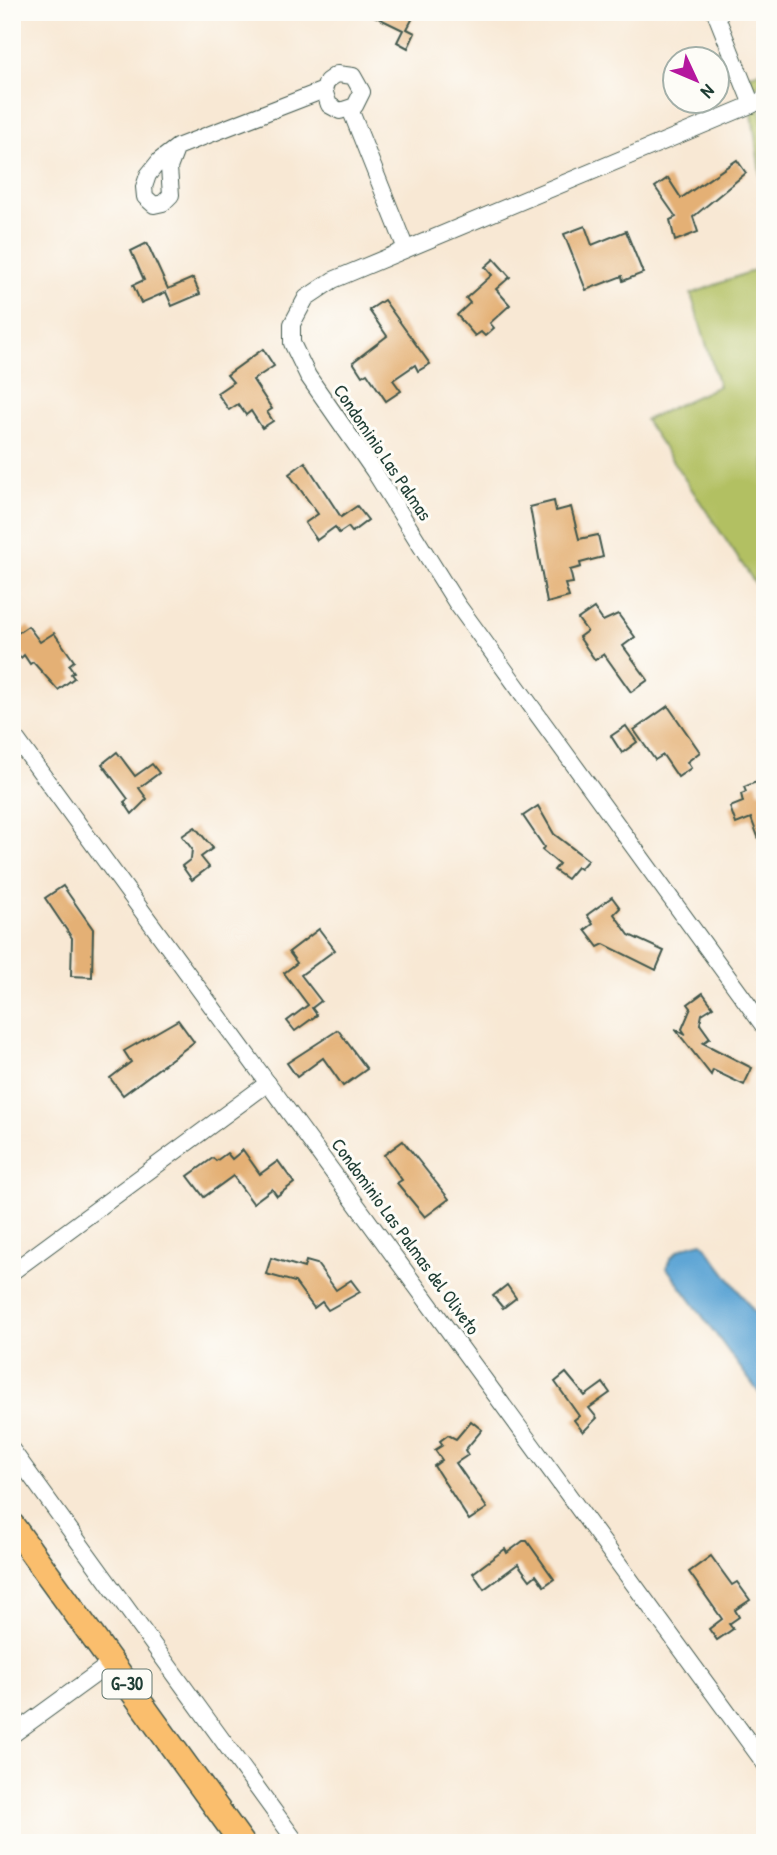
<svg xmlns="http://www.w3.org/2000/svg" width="777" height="1855" viewBox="0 0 777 1855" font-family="'Patrick Hand',sans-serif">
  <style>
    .green { fill: #b2c062; stroke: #687e4b; stroke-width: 2 }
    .water { fill: #5ea6d5; stroke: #3e7284; stroke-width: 2 }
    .building { fill: #e4b075 }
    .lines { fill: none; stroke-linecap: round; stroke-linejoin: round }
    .minor-casing { stroke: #40574c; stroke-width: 18 }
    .primary-casing { stroke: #40574c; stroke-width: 27 }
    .minor { stroke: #fff; stroke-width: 16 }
    .primary { stroke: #fabe6d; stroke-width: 24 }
    .labels { text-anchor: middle; stroke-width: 6; stroke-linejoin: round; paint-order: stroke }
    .shield { fill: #fdfcf7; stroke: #62766e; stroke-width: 2 }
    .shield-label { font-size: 18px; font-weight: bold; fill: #1f3d34 }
    .street-label { font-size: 19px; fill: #1f3d34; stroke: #fdfcf7 }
  </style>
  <rect width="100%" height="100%" fill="#fdfcf7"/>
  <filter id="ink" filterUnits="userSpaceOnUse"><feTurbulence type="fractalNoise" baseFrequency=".0143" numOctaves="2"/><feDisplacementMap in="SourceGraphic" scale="14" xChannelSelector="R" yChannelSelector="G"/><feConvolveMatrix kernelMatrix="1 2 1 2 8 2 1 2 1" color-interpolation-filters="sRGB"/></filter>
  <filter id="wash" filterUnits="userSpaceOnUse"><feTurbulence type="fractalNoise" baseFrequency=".00686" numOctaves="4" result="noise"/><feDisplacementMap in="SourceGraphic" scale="28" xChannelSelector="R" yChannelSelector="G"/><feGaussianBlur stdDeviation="1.57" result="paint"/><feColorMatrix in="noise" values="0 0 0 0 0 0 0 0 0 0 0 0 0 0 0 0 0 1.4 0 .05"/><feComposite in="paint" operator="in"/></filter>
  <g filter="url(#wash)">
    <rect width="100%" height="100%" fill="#f8e8d4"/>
    <!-- green -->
    <g class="green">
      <polygon points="765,70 765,82 757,85 765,140 765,211 747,76"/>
      <polygon points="765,266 765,598 645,420 719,386 691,294"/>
    </g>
    <!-- water -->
    <path class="water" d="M702,1242L765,1326V1401L667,1268C669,1252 687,1245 702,1242Z"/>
    <g id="blocks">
      <!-- building -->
      <g class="building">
        <polygon points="366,12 416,12 407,29 415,33 408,48 397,42 403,30"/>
        <polygon points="737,160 746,173 693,217 698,232 675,241 670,220 676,217 655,187 668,178 681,198"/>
        <polygon points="585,226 592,245 626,231 643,273 623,281 622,276 586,290 564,234"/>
        <polygon points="147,243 168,289 193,278 200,294 172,306 166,292 141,303 133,285 144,280 131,251"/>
        <polygon points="494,259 510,277 496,289 510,305 490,323 494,328 485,336 481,332 475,336 457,315 470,303 466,298 492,275 485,267"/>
        <polygon points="384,300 430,364 418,371 415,365 393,380 401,391 386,401 367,373 362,376 353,362 387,336 369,310"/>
        <polygon points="263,349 274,366 253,380 272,409 267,412 273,421 262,428 251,411 246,415 238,404 229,410 217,393 233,382 227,375"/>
        <polygon points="305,462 341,517 357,506 368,520 352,532 348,527 339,533 335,527 317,540 305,523 318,514 289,474"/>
        <polygon points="554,501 556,511 571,507 579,539 598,535 603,557 580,563 581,567 570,570 573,583 565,584 569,597 547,603 530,507"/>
        <polygon points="594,608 603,621 618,614 635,637 623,646 648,680 631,692 604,654 595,660 579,637 587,631 578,619"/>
        <polygon points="28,626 40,642 54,633 74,661 69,665 74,672 71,674 74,678 58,690 33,662 30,664 24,655 21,658 12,646 12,637"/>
        <polygon points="668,706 700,752 687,762 691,768 678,777 663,755 655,760 634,730"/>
        <polygon points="626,726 637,742 622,753 611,736"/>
        <polygon points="117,752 135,776 152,764 159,773 139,788 147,799 132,814 124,802 128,799 102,764"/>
        <polygon points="756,782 759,792 765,790 763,850 751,818 736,824 730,807 743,802 741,794 746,792 744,787"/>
        <polygon points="538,806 554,834 588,860 580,869 577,867 567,879 554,870 559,864 542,850 544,847 523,816"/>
        <polygon points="195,827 213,848 201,857 209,867 192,880 182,866 191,859 192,849 182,836"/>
        <polygon points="63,886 93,929 92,977 71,976 72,938 45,898"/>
        <polygon points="612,897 620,908 614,914 629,935 664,951 656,970 604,944 598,947 585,930 593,924 587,915"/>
        <polygon points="319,929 335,950 301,975 321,1001 312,1008 317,1015 295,1031 287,1021 308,1005 284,973 297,963 289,952"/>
        <polygon points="703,993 713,1007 702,1014 700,1024 710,1038 703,1043 752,1068 744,1085 713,1070 711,1075 675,1029 686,1035 682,1029 691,1008 688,1004"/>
        <polygon points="178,1020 194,1042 123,1095 110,1078 131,1062 124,1051"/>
        <polygon points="338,1030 367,1069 343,1086 323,1058 297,1077 287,1063"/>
        <polygon points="403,1141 449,1199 425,1217 397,1183 402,1180 384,1155"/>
        <polygon points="243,1150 260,1174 278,1161 294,1183 277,1196 272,1189 253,1203 233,1176 204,1197 188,1176 213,1158 216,1161 227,1153 232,1159"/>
        <polygon points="271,1258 304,1268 306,1261 317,1264 336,1290 351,1280 360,1292 328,1310 322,1302 314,1308 295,1282 266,1274"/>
        <polygon points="507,1285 516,1298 503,1308 493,1296"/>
        <polygon points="566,1373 585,1396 603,1383 610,1393 589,1408 597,1418 583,1432 574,1420 579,1416 555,1382"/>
        <polygon points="471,1421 482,1430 465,1450 468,1455 456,1463 487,1508 469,1520 434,1466 442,1460 435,1450 443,1445 440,1441 448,1435 456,1439"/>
        <polygon points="523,1541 527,1541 554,1579 544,1586 536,1575 530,1580 518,1564 484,1589 473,1573 505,1549 507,1553"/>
        <polygon points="711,1556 732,1585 737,1582 750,1600 735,1610 739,1617 729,1624 733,1629 717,1640 709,1629 722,1619 689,1572"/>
      </g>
    </g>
  </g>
  <g filter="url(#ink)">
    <use href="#blocks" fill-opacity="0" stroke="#40574c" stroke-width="2"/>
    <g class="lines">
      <!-- minor casing -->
      <g class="minor-casing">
        <g id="minor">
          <polyline points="715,12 752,105"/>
          <polyline points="765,99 333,280 306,298 292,324 292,343 308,376 374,471 457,604 765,1028"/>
          <polyline points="350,109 406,249"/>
          <polyline points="177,147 169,168 171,195 163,203 154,205 145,197 144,187 148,175 160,160 177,147 324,90 327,81 337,74 353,76 362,92 355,106 340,111 329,105 324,90"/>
          <polyline points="12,733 765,1764"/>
          <polyline points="12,1272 268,1083"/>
          <polyline points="12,1450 297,1843"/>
          <polyline points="12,1735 111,1663"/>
        </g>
      </g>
      <!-- primary casing -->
      <g class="primary-casing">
        <polyline id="primary" points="12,1525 242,1843"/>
      </g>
      <!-- minor -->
      <use href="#minor" class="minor"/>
      <!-- primary -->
      <use href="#primary" class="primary"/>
    </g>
  </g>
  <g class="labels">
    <!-- shield labels -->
    <rect class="shield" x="102.5" y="1669.5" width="49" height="29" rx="5"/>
    <g class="shield-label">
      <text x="127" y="1690">G-30</text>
    </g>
    <!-- street labels -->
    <g class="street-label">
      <text transform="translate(383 452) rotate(56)" y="7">Condominio Las Palmas</text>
      <text transform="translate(406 1236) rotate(54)" y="7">Condominio Las Palmas del Oliveto</text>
    </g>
  </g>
  <!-- margin -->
  <rect width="777" height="1855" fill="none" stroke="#fdfcf7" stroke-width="42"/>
  <!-- north arrow -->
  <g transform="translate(696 80) rotate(134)"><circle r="33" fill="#fdfcf7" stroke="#a4b0a9" stroke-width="2"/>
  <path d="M0-5L12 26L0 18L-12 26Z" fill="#b5179e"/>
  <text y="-10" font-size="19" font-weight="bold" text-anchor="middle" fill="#1f3d34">N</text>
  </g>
</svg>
